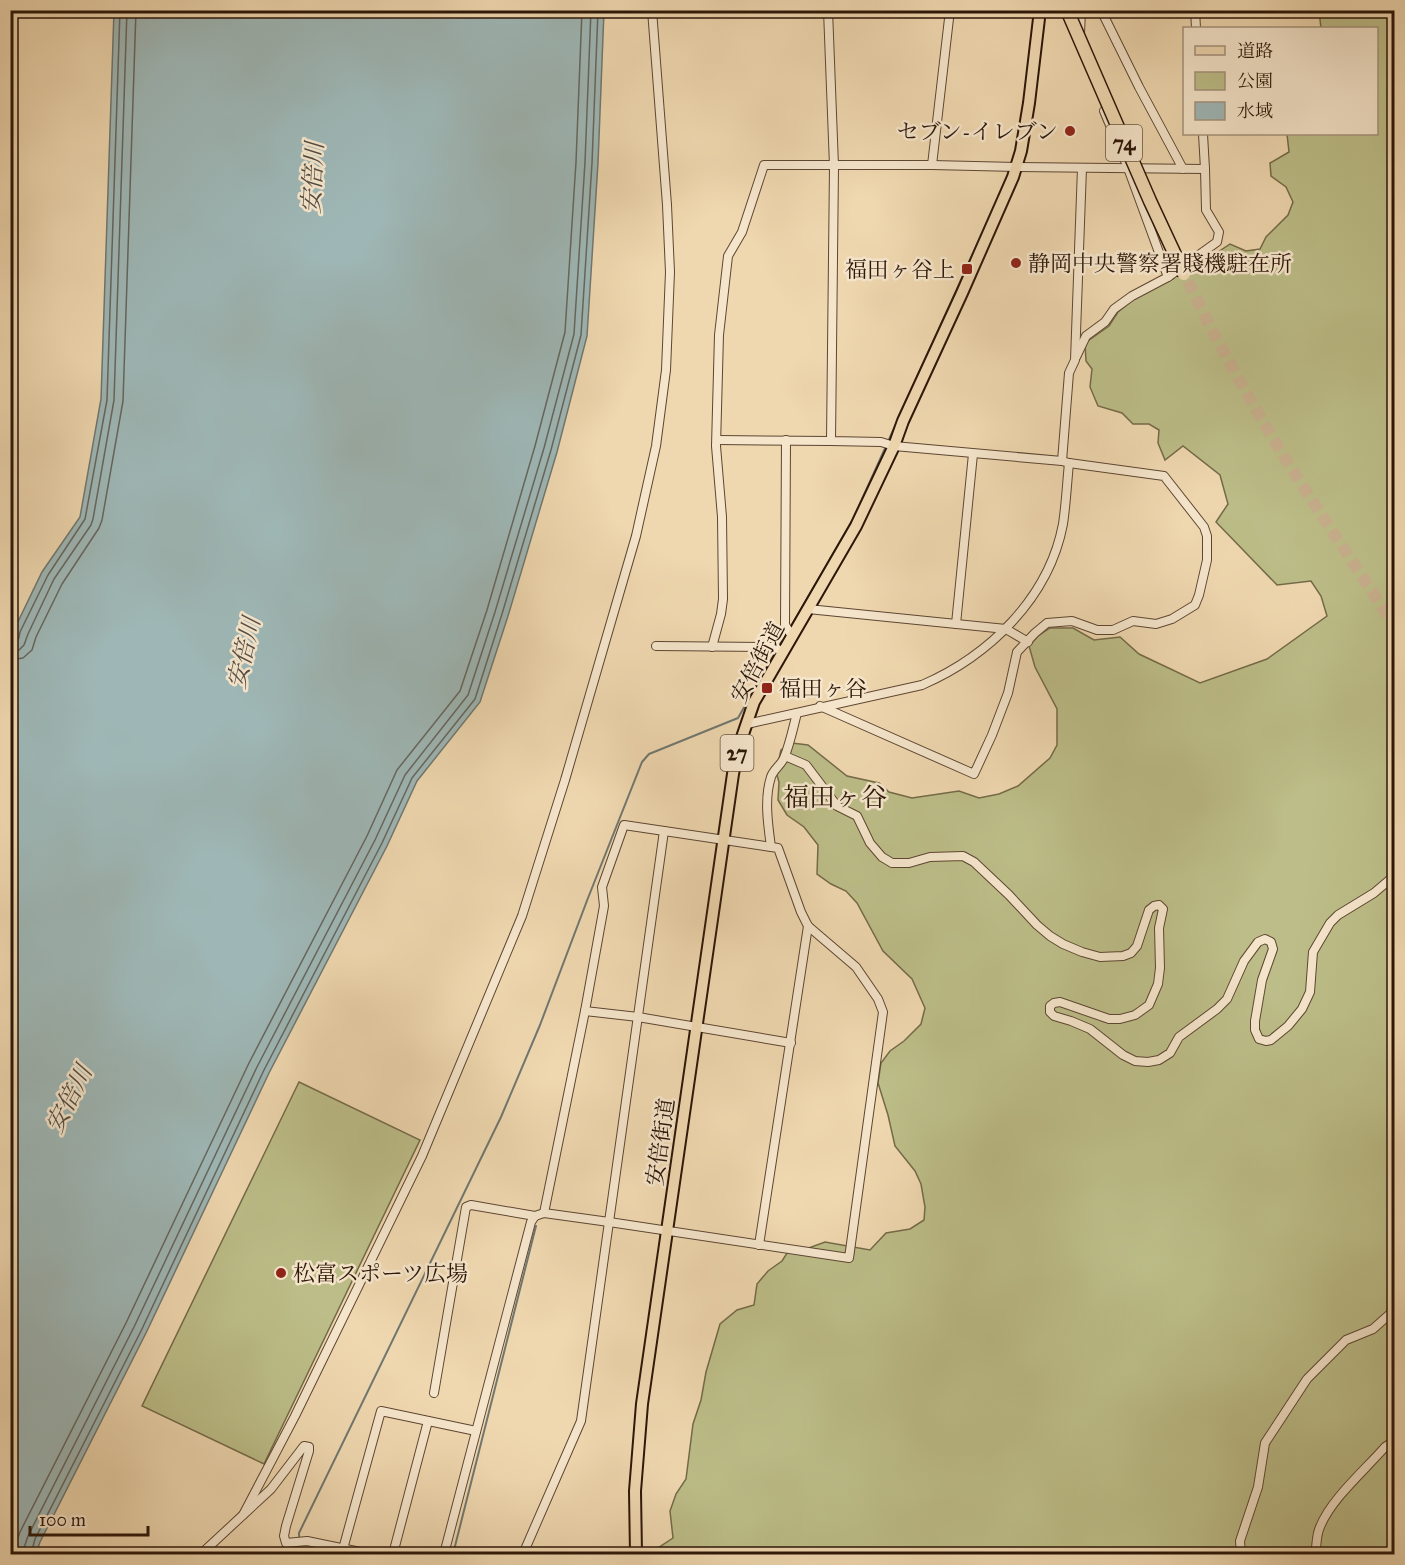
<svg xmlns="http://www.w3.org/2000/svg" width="1405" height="1565" viewBox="0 0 1405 1565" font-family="'IM FELL Great Primer','Noto Serif JP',serif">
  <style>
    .green { fill: #bcbd88; stroke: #746a48; stroke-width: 1.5 }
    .water { fill: #9eb7b6; stroke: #707770; stroke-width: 1.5 }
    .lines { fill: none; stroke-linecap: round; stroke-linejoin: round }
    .shore { stroke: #65665f; stroke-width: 1.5 }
    .stream { stroke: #707770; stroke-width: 2 }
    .highway-tunnel { stroke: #c8b08e; stroke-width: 12; stroke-dasharray: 12 6; stroke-linecap: butt }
    .minor-casing { stroke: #5d4632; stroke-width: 10 }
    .major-casing { stroke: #2c1608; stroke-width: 14 }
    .minor { stroke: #f5e5cb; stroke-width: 8 }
    .major { stroke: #efd7af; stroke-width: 10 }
    .highway-bridge-casing { stroke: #2c1608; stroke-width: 15; stroke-linecap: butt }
    .highway-bridge { stroke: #efd7af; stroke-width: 12 }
    .poi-dot { fill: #8f2418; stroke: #f5e5cb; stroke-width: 2 }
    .labels { text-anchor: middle; stroke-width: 5; stroke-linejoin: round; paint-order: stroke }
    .shield { fill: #f5e5cb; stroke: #685442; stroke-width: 1.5 }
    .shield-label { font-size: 21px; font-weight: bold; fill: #2c1608 }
    .poi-label { font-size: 22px; fill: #2c1608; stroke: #f5e5cb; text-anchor: start }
    .street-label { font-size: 22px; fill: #2c1608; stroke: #f5e5cb }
    .water-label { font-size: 24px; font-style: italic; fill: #544e45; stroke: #f5e5cb }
    .quarter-label { font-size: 26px; fill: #2c1608; stroke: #f5e5cb }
  </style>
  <rect width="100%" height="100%" fill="#efd7af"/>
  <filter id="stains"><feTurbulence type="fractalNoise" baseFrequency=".00333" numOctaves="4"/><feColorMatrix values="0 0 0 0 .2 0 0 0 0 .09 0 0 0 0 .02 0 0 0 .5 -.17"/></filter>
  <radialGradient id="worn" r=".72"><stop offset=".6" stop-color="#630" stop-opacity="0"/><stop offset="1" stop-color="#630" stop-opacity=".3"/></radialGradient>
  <!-- green -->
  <g class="green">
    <polygon points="1319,11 1394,11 1394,1554 658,1554 658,1548 673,1538 670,1511 676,1494 686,1479 693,1424 701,1400 706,1372 720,1324 737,1310 754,1305 757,1284 768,1271 782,1261 789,1250 806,1249 825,1242 870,1250 886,1233 910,1229 924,1220 925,1207 921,1184 915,1171 895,1146 888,1115 878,1083 881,1063 890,1051 904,1041 921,1024 925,1008 912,979 883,951 857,903 846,891 831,884 817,874 818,845 804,827 787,815 778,800 779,782 776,772 781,750 792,743 808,745 847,776 879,783 889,792 912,798 959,791 979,798 999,794 1018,786 1050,758 1057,745 1057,709 1035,667 1029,646 1038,636 1050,628 1073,628 1094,640 1120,637 1139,654 1200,683 1267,659 1327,616 1321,596 1311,581 1277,585 1216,522 1228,504 1220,475 1183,446 1165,460 1158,443 1159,430 1149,424 1133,424 1122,413 1098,406 1090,387 1092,369 1086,361 1085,343 1109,326 1118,312 1134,299 1163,282 1173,279 1178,273 1203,262 1230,244 1246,251 1260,249 1266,237 1288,215 1293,202 1286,187 1271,176 1270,163 1289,152 1287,134 1376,134 1376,28 1321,28"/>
    <polygon points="299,1082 420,1140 264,1464 142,1406"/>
  </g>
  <!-- water -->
  <polygon class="water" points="114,11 604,11 598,163 587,336 557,452 508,616 480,702 417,781 387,846 269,1073 146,1333 40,1542 36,1554 11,1554 11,656 14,630 42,572 80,517 101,399"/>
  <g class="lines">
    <!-- shore -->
    <g class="shore">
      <path d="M10,644C19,644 19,638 20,632L48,575L85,519L107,400L120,10"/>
      <polyline points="10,651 19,650 24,645 28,634 54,579 91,525 93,519 114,400 127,10"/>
      <polyline points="10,660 23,658 32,650 36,637 62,584 99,528 102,520 123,401 136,10"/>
      <polyline points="14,1554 15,1546 20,1532 126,1323 249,1063 367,836 397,770 460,691 487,610 535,446 565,332 576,162 582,10"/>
      <polyline points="23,1554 24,1548 28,1536 134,1327 257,1067 375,840 405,775 468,695 495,612 544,448 574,334 585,162 591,10"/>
      <polyline points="31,1554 35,1539 141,1331 264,1070 382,843 412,778 475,699 502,614 551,450 581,335 592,163 598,10"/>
    </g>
    <!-- stream -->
    <g class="stream">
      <polyline points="790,628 853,519 994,207"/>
      <polyline points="779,646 787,633"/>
      <polyline points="300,1554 299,1533 501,1117 540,1025 588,898 642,762 649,754 654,752 738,718 776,651"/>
      <polyline points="453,1554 536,1226"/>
    </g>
    <!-- highway-tunnel -->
    <path class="highway-tunnel" d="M1188,281C1199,304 1210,327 1223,350C1273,446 1335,535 1394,625"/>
    <!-- minor casing -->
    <g class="minor-casing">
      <g id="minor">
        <polyline points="1101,10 1139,87 1183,169"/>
        <polyline points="1195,10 1196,28"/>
        <polyline points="1080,34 1081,10"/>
        <polyline points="1104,111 1128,168 1168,277"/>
        <polyline points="932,165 950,10"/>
        <polyline points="1076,357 1086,336 1105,322 1114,309 1132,296 1168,277 1217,242 1219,232 1206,210 1205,169"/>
        <polyline points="717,440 831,441"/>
        <polyline points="786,440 785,625 792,636"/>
        <polyline points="1062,461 1069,373 1075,360 1082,168"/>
        <polyline points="808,609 1006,629 1028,642"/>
        <polyline points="956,624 973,454"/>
        <polyline points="656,646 774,647 783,652"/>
        <polyline points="712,647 721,614 723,599 722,517 716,446 719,335 728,256 742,232 764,165 932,165 1017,167 1205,169 1203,134"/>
        <polyline points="820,706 974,774 992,735 1008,693 1017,652 1035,633 1047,623 1072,621 1097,630 1113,630 1133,621 1156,624 1172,619 1195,605 1199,595 1207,560 1207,536 1204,527 1164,476 1069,463 1062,461 894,446 881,442 831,441 834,166 828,10"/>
        <path d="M747,724L922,685C989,656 1049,598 1063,524C1066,504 1067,483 1069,463"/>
        <polyline points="785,756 806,765 837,806 857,816 870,843 882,857 892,863 909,863 930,857 963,856 974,862 1009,895 1037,925 1050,936 1063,944 1082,952 1100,957 1123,956 1131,953 1137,946 1149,910 1154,906 1159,905 1163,909 1159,928 1160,968 1158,984 1149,1005 1135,1015 1120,1019 1109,1019 1060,1002 1054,1003 1050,1006 1050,1012 1054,1016 1071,1021 1090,1029 1123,1055 1135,1061 1148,1062 1159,1060 1170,1053 1179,1037 1217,1009 1227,999 1244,961 1258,942 1265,939 1271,942 1273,949 1262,980 1255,1021 1255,1030 1259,1039 1266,1041 1271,1040 1288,1026 1302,1009 1310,992 1313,952 1330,923 1338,915 1374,893 1394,876"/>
        <polygon points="624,825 778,848 801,912 808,926 856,967 878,999 883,1012 849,1258 609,1222 544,1213 585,1011 604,906 602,887"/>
        <path d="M771,847C768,825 764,798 771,777C773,770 781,765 784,758C790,744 793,728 797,713"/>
        <polyline points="585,1011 638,1017 791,1043"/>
        <polyline points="759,1245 808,926"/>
        <polyline points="434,1393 466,1207 471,1205 535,1216"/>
        <polyline points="243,1515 295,1416 422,1156 522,916 565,780 636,536 656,446 666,370 670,272 667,205 652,10"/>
        <polyline points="343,1549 381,1411 476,1431"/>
        <polyline points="201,1554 271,1489 304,1446 309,1447 309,1451 286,1526 284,1536 286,1543 307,1541 370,1554"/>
        <polyline points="393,1554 428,1421"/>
        <polyline points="444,1554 531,1222 535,1216 544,1213"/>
        <polyline points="523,1554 581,1421 664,831"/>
        <polyline points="1241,1554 1240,1541 1258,1487 1265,1443 1307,1379 1346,1340 1373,1329 1391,1313 1394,1296"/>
        <path d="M1315,1554C1317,1546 1316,1535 1320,1527C1331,1499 1365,1470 1385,1447L1394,1441"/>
      </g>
    </g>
    <!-- major casing -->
    <g class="major-casing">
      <polyline id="major" points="636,1554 635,1491 642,1404 733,774 739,746 754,702 856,526 894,446 903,421 962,293 1013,177 1021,151 1029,103 1040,10"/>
    </g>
    <!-- minor -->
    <use href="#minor" class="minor"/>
    <!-- major -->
    <use href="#major" class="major"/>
    <!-- highway-bridge casing -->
    <g class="highway-bridge-casing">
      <polyline id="highway-bridge" points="1067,10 1150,201 1184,274"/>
    </g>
    <!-- highway-bridge -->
    <use href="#highway-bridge" class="highway-bridge"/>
  </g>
  <!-- markers -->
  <g class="poi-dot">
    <circle cx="1070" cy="131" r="6"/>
    <circle cx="1016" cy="263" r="6"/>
    <rect x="961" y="263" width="12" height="12" rx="3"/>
    <rect x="761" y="682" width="12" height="12" rx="3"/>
    <circle cx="281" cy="1273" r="6"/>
  </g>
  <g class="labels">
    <!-- shield labels -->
    <g class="shield">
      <rect x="1106" y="125" width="36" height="36" rx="4.5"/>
      <rect x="720.5" y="735" width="33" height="36" rx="4.5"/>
    </g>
    <g class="shield-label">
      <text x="1124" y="150">74</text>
      <text x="737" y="760">27</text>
    </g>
    <!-- poi labels -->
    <g class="poi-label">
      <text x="1058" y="139" text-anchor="end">セブン-イレブン</text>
      <text x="1028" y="271">静岡中央警察署賤機駐在所</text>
      <text x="955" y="277" text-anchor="end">福田ヶ谷上</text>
      <text x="779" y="696">福田ヶ谷</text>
      <text x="293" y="1281">松富スポーツ広場</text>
    </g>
    <!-- street labels -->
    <g class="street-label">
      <text transform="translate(757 662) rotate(-62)" y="8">安倍街道</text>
      <text transform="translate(660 1142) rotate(-82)" y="8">安倍街道</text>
    </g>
    <!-- water labels -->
    <g class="water-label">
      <text transform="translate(313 178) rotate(-87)" y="8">安倍川</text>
      <text transform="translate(244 653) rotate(-77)" y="8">安倍川</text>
      <text transform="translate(69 1099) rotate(-63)" y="8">安倍川</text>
    </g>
    <!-- quarter labels -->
    <g class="quarter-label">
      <text x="835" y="806">福田ヶ谷</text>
    </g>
  </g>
  <!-- margin -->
  <rect width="1405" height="1565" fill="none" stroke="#efd7af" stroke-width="36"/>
  <rect x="12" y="12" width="1381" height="1541" fill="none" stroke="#2c1608" stroke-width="3"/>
  <rect x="18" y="18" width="1369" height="1529" fill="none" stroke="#2c1608" stroke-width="1.5"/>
  <!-- legend -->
  <rect x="1183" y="27" width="195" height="108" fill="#f5e5cb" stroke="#a5927d" stroke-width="1.5"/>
  <rect x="1195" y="46" width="30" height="9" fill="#efd7af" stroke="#a5927d" stroke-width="1.5"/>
  <text x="1237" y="57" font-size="18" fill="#2c1608">道路</text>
  <rect x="1195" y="72" width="30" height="18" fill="#bcbd88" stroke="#a5927d" stroke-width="1.5"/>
  <text x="1237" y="87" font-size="18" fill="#2c1608">公園</text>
  <rect x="1195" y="102" width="30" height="18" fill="#9eb7b6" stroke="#a5927d" stroke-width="1.5"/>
  <text x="1237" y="117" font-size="18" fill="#2c1608">水域</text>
  <!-- scale -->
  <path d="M30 1526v9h118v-9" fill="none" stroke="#2c1608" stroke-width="3"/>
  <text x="39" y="1526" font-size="18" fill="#2c1608" stroke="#f5e5cb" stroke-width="4.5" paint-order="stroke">100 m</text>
  <rect width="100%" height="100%" filter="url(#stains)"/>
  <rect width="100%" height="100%" fill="url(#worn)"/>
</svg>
